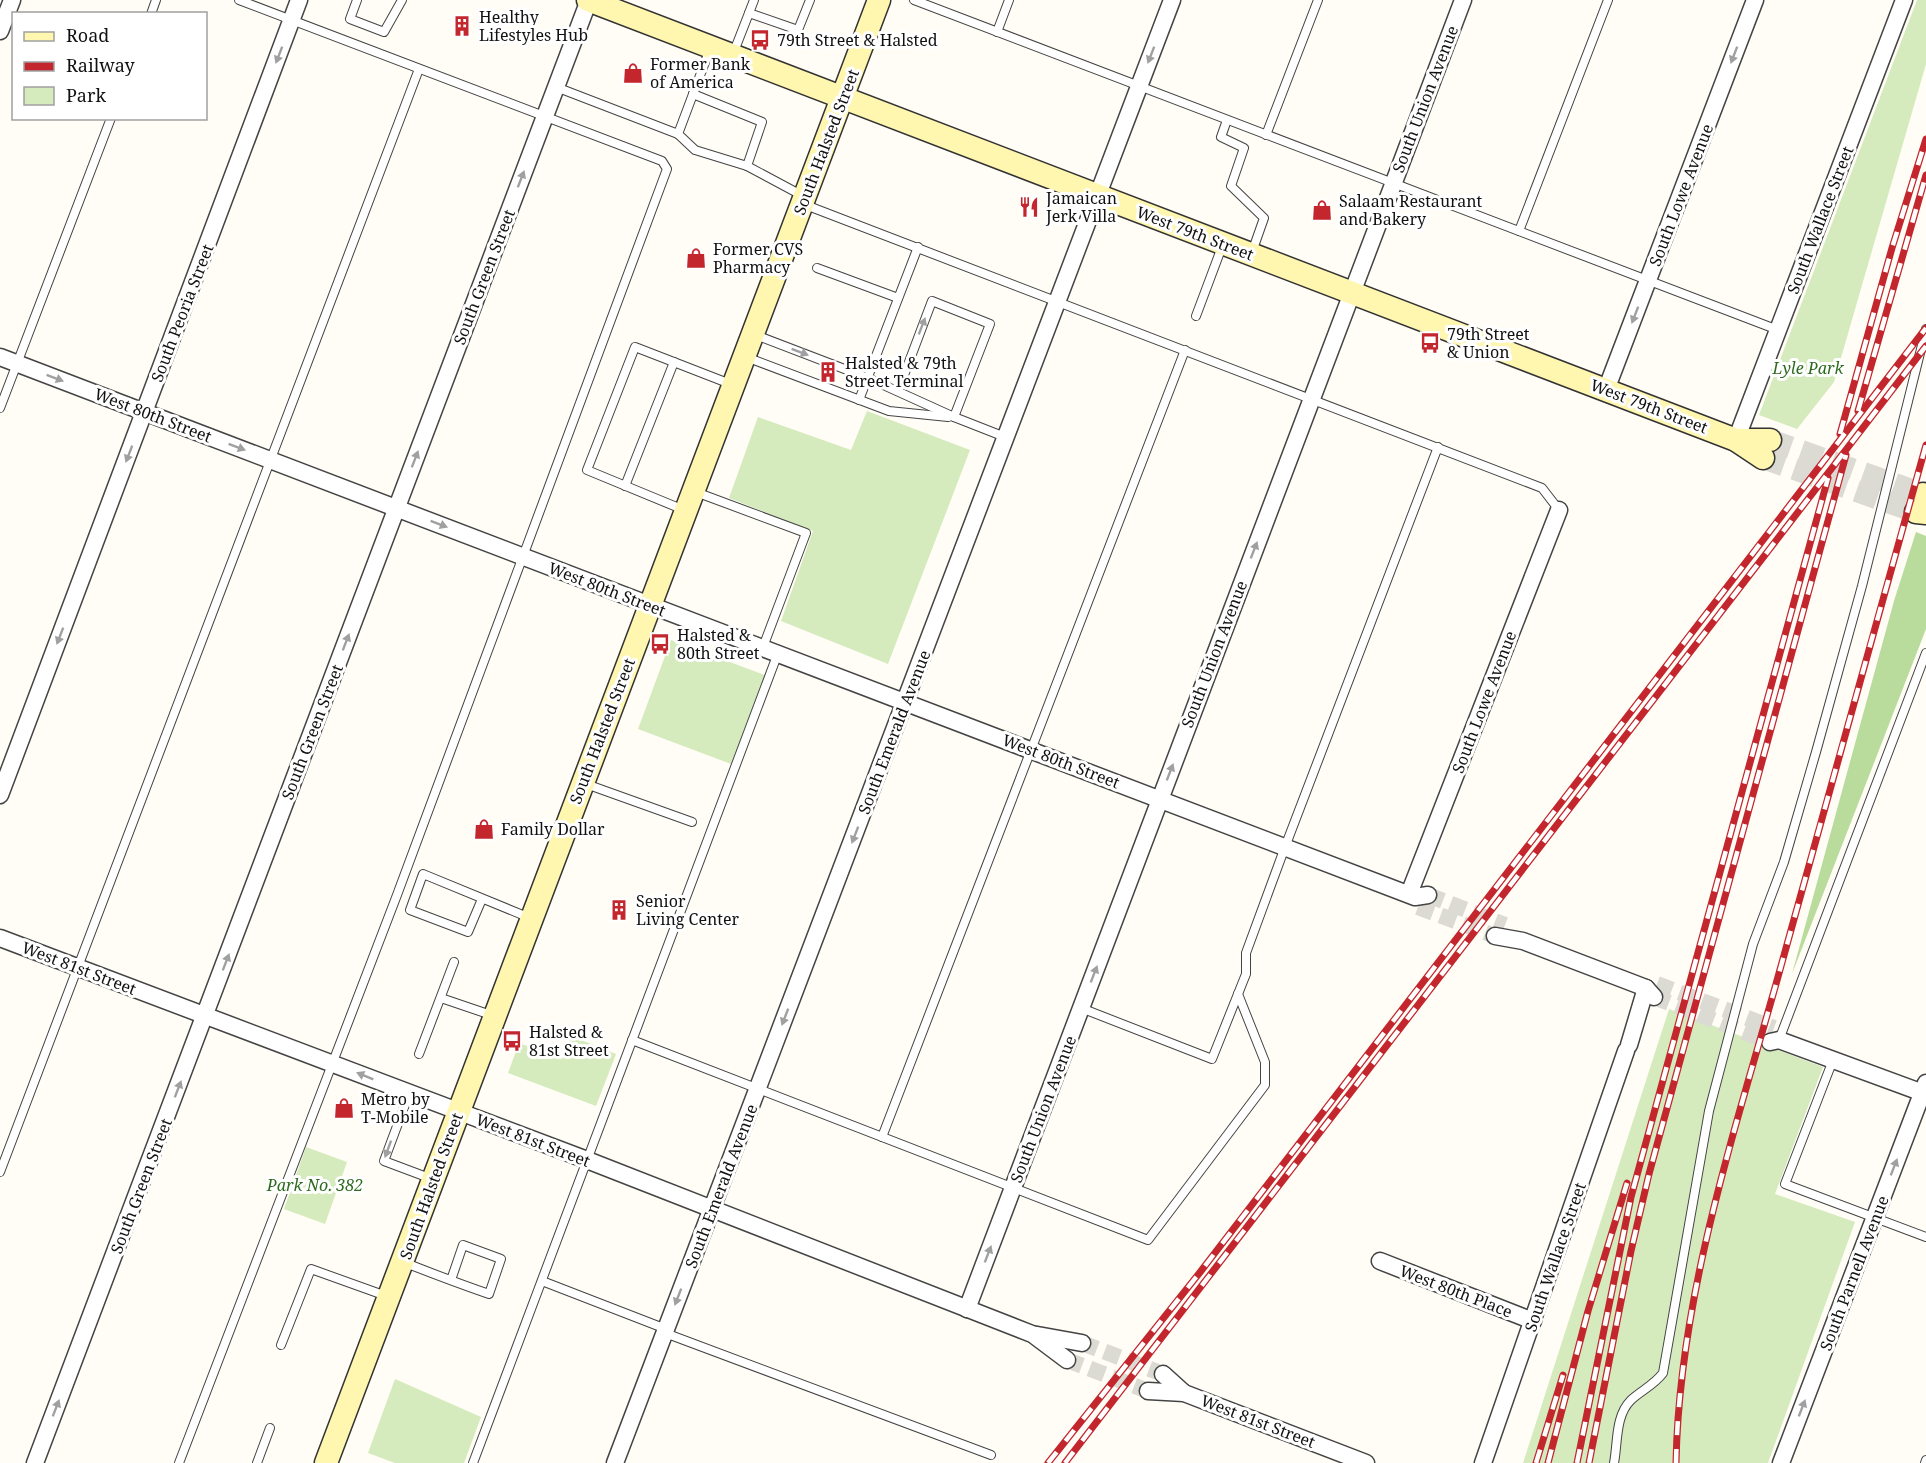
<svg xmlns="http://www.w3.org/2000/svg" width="1926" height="1463" viewBox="0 0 1926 1463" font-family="'Noto Serif',serif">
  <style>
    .green { fill: #d5ebbd }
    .forest { fill: #b9dc9c }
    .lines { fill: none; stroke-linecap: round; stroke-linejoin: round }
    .minor-tunnel { stroke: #dbdad3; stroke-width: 16; stroke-dasharray: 16 8; stroke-linecap: butt }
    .secondary-tunnel { stroke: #dbdad3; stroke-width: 22; stroke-dasharray: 22 11; stroke-linecap: butt }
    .service-casing { stroke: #444; stroke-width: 10 }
    .minor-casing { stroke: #444; stroke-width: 19 }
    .secondary-casing { stroke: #333; stroke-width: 25 }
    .service { stroke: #fff; stroke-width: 8 }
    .minor { stroke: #fff; stroke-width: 16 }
    .secondary { stroke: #fff6b0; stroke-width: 22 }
    .rail-casing { stroke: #c4262e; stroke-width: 7 }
    .rail { stroke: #fff; stroke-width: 4.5; stroke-dasharray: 14; stroke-linecap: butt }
    .oneway { fill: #a0a0a0 }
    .labels { text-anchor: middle; stroke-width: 6; stroke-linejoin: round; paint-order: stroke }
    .poi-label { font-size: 16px; fill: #111; stroke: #fff; text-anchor: start }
    .street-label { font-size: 16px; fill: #111; stroke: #fff }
    .park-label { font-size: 16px; font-style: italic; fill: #2f6b1f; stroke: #fff }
  </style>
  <rect width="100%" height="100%" fill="#fffdf5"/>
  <!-- green -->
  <g class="green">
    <polygon points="1917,0 1926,0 1926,64 1834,382 1797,429 1759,415"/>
    <polygon points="867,411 970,450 888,664 781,621 813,531 729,498 758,417 851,450"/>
    <polygon points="671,640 765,675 731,764 638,729"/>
    <polygon points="1669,1009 1823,1067 1775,1194 1855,1222 1768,1463 1523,1463"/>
    <polygon points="571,1036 616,1054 596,1106 508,1073 519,1043 562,1059"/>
    <polygon points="306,1147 347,1162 325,1224 284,1209"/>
    <polygon points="395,1379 481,1417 464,1463 395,1463 368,1453"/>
  </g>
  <!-- forest -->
  <polygon class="forest" points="1916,532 1926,536 1926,629 1792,974 1894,601"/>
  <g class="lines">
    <!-- minor-tunnel -->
    <g class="minor-tunnel">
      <polyline points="1428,895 1505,925"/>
      <polyline points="1418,907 1495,936"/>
      <polyline points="1657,984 1774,1028"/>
      <polyline points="1654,997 1770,1042"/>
      <polyline points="1082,1343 1163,1374"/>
      <polyline points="1067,1360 1148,1391"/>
    </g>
    <!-- secondary-tunnel -->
    <g class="secondary-tunnel">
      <polyline points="1770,440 1923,494"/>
      <polyline points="1763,458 1916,512"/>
    </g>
    <!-- service casing -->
    <g class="service-casing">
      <g id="service">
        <polyline points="357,0 350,19 384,32 402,0"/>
        <polyline points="914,0 1778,330"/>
        <polyline points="749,13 754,0"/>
        <polyline points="151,14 156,0"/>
        <polyline points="997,32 1009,0"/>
        <polyline points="733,54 749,13 798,30 810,0"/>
        <polyline points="556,87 678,134 710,49"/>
        <polyline points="1227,120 1221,137 1244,148 1231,186 1264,218 1252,252"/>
        <polyline points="678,134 695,150 747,166 762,122 693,94"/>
        <polyline points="1266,135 1318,0"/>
        <polyline points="747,166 805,197"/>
        <polyline points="803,204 1542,488 1559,510"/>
        <polyline points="1519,231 1608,0"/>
        <polyline points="817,268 898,298"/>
        <polyline points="1196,316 1223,244"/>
        <polyline points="753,334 868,378 954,417 1005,437"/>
        <polyline points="746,357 889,411 948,417"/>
        <polyline points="898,391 932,301 990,324 954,417"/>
        <polyline points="859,400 918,247"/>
        <polyline points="0,408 111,118"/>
        <polyline points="625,486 674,362"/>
        <polyline points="693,491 806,533 763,647"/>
        <polyline points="684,510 587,470 635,347 733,385"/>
        <polyline points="586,784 692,822"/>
        <polyline points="482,899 468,932 410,910 423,874 530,918"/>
        <polyline points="441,998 494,1016"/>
        <polyline points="1081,1008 1212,1059 1246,974 1246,953 1285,847 1438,447"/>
        <polyline points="632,1040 1148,1240 1265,1085 1265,1062 1238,994"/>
        <polyline points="1779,1040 1926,653"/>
        <polyline points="419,1054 454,962"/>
        <polyline points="1833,1060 1785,1184 1926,1237"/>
        <polyline points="409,1094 384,1161 432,1179"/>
        <polyline points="882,1137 1185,350"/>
        <polyline points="0,1172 419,69"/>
        <path d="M403,1262C431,1273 460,1284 489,1294L501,1259L463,1245L451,1280"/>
        <polyline points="542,1281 666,1329"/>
        <polyline points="665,1333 991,1455"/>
        <polyline points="281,1345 311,1269 389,1297"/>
        <polyline points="179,1463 397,895 667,169 662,161 239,0"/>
        <polyline points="257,1463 270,1428"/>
        <polyline points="473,1463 778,653"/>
        <path d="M1614,1463C1618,1442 1615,1416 1631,1400C1642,1390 1654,1385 1663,1373L1709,1111L1753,944L1784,862L1816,752L1862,586L1926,329"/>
        <polyline points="1925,1463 1926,1460"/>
      </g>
    </g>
    <!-- minor casing -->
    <g class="minor-casing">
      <g id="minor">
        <polyline points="0,31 12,0"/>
        <polyline points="0,357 1415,897 1428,895"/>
        <polyline points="1606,390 1755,0"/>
        <polyline points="1736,440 1904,0"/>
        <polyline points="0,795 299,0"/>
        <polyline points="1409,894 1559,510"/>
        <polyline points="1495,936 1523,941 1646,988 1654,997"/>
        <polyline points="0,938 587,1160 1032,1334 1082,1343"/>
        <polyline points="1770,1042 1779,1040 1926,1094"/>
        <polyline points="1629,1045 1646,988"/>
        <polyline points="1380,1261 1533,1321"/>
        <polyline points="967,1309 1463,0"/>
        <polyline points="1035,1336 1067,1360"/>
        <polyline points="1163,1374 1184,1393"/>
        <polyline points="1148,1391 1184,1393 1366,1463"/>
        <polyline points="35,1463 589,0"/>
        <polyline points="615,1463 1172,0"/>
        <polyline points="1483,1463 1626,1051"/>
        <polyline points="1781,1463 1926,1083"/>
      </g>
    </g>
    <!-- secondary casing -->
    <g class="secondary-casing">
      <g id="secondary">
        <polyline points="588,0 1736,440 1763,458"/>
        <polyline points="1736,440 1770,440"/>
        <polyline points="1923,494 1926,496"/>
        <polyline points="1916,512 1926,513"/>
        <polyline points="326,1463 879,0"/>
      </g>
    </g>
    <!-- service -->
    <use href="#service" class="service"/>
    <!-- minor -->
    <use href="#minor" class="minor"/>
    <!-- secondary -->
    <use href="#secondary" class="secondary"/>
    <!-- rail casing -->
    <g class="rail-casing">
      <g id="rail">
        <polyline points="1858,411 1926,175"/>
        <polyline points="1840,434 1892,248 1926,139"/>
        <polyline points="1048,1463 1201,1271 1926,328"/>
        <polyline points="1065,1463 1926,346"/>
        <polyline points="1536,1463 1563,1375"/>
        <polyline points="1548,1463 1588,1311 1627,1183"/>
        <polyline points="1577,1463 1631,1197 1828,478"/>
        <polyline points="1589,1463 1631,1251 1649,1174 1846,455"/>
        <path d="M1676,1463C1679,1300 1732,1140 1776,984C1826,804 1876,624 1926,445"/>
      </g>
    </g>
    <!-- rail -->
    <use href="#rail" class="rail"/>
  </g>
  <!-- one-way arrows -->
  <defs><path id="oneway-solid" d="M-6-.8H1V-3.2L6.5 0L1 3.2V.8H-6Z" transform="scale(1.5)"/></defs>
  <g class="oneway">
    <use href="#oneway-solid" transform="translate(279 55) rotate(111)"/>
    <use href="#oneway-solid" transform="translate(1151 55) rotate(111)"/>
    <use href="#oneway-solid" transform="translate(1734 55) rotate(111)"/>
    <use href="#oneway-solid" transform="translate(521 179) rotate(-69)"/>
    <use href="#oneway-solid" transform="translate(1635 315) rotate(111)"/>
    <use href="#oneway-solid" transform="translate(922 326) rotate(-69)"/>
    <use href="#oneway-solid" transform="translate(800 352) rotate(21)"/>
    <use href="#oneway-solid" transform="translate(55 378) rotate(21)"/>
    <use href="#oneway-solid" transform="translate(237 447) rotate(21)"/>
    <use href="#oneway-solid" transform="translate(129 454) rotate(111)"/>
    <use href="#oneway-solid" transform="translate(415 459) rotate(-69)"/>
    <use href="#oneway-solid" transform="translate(439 524) rotate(21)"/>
    <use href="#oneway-solid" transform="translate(1254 550) rotate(-69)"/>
    <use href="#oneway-solid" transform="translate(60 636) rotate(111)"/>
    <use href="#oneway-solid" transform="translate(346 642) rotate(-69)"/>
    <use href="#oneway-solid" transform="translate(1170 772) rotate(-69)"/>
    <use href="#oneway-solid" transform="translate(855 835) rotate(111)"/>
    <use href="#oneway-solid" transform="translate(226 962) rotate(-69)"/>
    <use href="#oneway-solid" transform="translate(1094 974) rotate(-69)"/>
    <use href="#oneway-solid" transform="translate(785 1017) rotate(111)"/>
    <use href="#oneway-solid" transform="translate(365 1076) rotate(-158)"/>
    <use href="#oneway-solid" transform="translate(178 1089) rotate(-69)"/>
    <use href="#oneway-solid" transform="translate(388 1149) rotate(110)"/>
    <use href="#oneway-solid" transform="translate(1894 1167) rotate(-69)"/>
    <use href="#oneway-solid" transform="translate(988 1254) rotate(-69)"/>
    <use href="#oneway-solid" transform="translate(678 1297) rotate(111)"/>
    <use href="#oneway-solid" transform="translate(56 1408) rotate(-69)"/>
    <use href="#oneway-solid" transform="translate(1802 1408) rotate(-69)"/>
  </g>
  <!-- icons -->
  <defs>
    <g id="building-bare" transform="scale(1.62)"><path d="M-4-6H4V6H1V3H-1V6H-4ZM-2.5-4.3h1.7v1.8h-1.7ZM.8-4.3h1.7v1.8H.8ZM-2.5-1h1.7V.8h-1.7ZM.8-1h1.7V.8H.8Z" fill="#c4262e" stroke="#fff" stroke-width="2.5" paint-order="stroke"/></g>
    <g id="bus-bare" transform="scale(1.62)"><path d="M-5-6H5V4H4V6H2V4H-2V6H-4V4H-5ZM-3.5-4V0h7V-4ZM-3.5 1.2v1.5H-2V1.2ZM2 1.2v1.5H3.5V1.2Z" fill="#c4262e" stroke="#fff" stroke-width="2.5" paint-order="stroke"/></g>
    <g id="shop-bare" transform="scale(1.62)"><path d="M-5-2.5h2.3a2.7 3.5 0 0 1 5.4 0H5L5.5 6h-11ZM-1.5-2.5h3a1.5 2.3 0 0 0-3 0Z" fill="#c4262e" stroke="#fff" stroke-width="2.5" paint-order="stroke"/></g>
    <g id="restaurant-bare" transform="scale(1.62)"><path d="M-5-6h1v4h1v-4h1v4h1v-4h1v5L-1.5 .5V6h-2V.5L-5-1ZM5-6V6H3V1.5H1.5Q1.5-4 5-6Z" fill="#c4262e" stroke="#fff" stroke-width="2.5" paint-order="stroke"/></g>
  </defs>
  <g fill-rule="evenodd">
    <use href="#building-bare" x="462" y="26"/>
    <use href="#bus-bare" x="760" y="40"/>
    <use href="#shop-bare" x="633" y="73"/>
    <use href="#restaurant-bare" x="1029" y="207"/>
    <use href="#shop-bare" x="1322" y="210"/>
    <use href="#shop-bare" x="696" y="258"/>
    <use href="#bus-bare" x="1430" y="343"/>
    <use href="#building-bare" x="828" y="372"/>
    <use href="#bus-bare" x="660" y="644"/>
    <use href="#shop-bare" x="484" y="829"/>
    <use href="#building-bare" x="619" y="910"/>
    <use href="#bus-bare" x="512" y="1041"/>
    <use href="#shop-bare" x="344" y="1108"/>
  </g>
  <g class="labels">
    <!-- poi labels -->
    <g class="poi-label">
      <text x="479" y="23">Healthy<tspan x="479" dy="18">Lifestyles Hub</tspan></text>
      <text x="777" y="46">79th Street &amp; Halsted</text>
      <text x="650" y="70">Former Bank<tspan x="650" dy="18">of America</tspan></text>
      <text x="1046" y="204">Jamaican<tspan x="1046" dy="18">Jerk Villa</tspan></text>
      <text x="1339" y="207">Salaam Restaurant<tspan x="1339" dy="18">and Bakery</tspan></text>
      <text x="713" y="255">Former CVS<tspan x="713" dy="18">Pharmacy</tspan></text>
      <text x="1447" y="340">79th Street<tspan x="1447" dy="18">&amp; Union</tspan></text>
      <text x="845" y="369">Halsted &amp; 79th<tspan x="845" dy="18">Street Terminal</tspan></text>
      <text x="677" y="641">Halsted &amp;<tspan x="677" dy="18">80th Street</tspan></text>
      <text x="501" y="835">Family Dollar</text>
      <text x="636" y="907">Senior<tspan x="636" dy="18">Living Center</tspan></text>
      <text x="529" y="1038">Halsted &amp;<tspan x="529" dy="18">81st Street</tspan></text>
      <text x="361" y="1105">Metro by<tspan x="361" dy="18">T-Mobile</tspan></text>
    </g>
    <!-- street labels -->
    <g class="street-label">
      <text transform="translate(1425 99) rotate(-69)" y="6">South Union Avenue</text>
      <text transform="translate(826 142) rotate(-69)" y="6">South Halsted Street</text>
      <text transform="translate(1681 195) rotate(-69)" y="6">South Lowe Avenue</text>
      <text transform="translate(1820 220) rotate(-69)" y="6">South Wallace Street</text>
      <text transform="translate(1195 233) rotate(21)" y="6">West 79th Street</text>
      <text transform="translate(484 277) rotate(-69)" y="6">South Green Street</text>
      <text transform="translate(182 313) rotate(-69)" y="6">South Peoria Street</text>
      <text transform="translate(1649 406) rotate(21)" y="6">West 79th Street</text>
      <text transform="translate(153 415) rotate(21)" y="6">West 80th Street</text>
      <text transform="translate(607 589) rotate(21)" y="6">West 80th Street</text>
      <text transform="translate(1214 654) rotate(-69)" y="6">South Union Avenue</text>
      <text transform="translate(1484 702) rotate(-69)" y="6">South Lowe Avenue</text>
      <text transform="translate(602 731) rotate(-69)" y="6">South Halsted Street</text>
      <text transform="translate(312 732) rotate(-69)" y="6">South Green Street</text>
      <text transform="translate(894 732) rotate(-69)" y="6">South Emerald Avenue</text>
      <text transform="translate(1061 761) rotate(21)" y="6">West 80th Street</text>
      <text transform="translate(79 968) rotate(21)" y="6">West 81st Street</text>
      <text transform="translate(1043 1109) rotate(-69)" y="6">South Union Avenue</text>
      <text transform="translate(533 1140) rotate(21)" y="6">West 81st Street</text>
      <text transform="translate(141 1186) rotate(-69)" y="6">South Green Street</text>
      <text transform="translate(431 1186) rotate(-70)" y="6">South Halsted Street</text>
      <text transform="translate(721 1186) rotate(-69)" y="6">South Emerald Avenue</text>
      <text transform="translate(1555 1257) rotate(-71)" y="6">South Wallace Street</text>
      <text transform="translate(1854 1273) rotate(-69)" y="6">South Parnell Avenue</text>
      <text transform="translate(1456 1291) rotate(21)" y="6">West 80th Place</text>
      <text transform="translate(1258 1421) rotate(21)" y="6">West 81st Street</text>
    </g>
    <!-- park labels -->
    <g class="park-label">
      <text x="1808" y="374">Lyle Park</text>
      <text x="315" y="1191">Park No. 382</text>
    </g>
  </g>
  <!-- legend -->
  <rect x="12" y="12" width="195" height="108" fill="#ffffff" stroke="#a0a0a0" stroke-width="1.5"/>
  <rect x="24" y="32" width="30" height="9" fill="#fff6b0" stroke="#a0a0a0" stroke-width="1.5"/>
  <text x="66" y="42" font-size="18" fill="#111111">Road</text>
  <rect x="24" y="62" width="30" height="9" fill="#c4262e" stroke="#a0a0a0" stroke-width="1.5"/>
  <text x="66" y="72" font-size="18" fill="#111111">Railway</text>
  <rect x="24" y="87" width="30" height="18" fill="#d5ebbd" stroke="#a0a0a0" stroke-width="1.5"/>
  <text x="66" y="102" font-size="18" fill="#111111">Park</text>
</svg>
